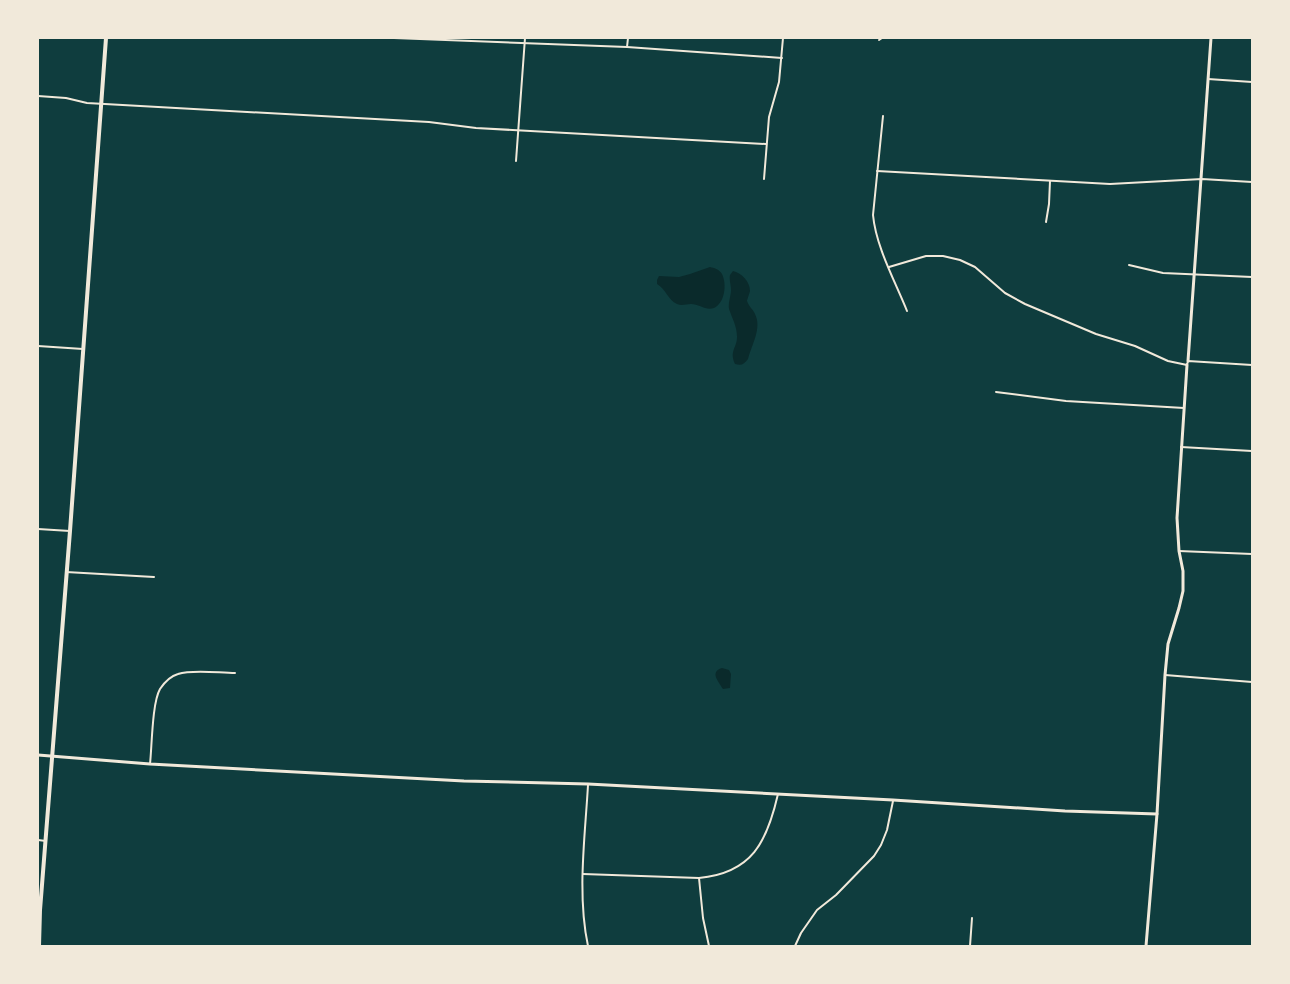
<svg xmlns="http://www.w3.org/2000/svg" width="1290" height="984" viewBox="0 0 1290 984" font-family="'Exo 2',sans-serif">
  <style>
    .water { fill: #0a2a2b }
    .lines { fill: none; stroke-linecap: round; stroke-linejoin: round }
    .minor { stroke: #f1e9da; stroke-width: 2 }
    .tertiary { stroke: #f1e9da; stroke-width: 3 }
    .secondary { stroke: #f1e9da; stroke-width: 4 }
  </style>
  <rect width="100%" height="100%" fill="#0f3d3e"/>
  <!-- water -->
  <g class="water">
    <path d="M710,267C714,268 719,269 722,274C727,284 725,303 714,308C706,311 699,304 691,304C686,304 682,306 677,304C668,300 666,289 657,284V280L659,276L679,277L690,274Z"/>
    <path d="M733,271C741,273 750,281 750,291C750,292 747,300 747,301C749,307 753,309 755,314C762,328 752,344 748,359C744,364 742,366 735,364C729,351 737,348 737,337C737,326 732,318 729,309C728,302 731,296 731,290C731,285 729,279 730,275C731,274 732,272 733,271Z"/>
    <path d="M722,668L729,670L731,674L730,688L723,689C719,682 709,672 722,668Z"/>
  </g>
  <g class="lines">
    <!-- minor -->
    <g class="minor">
      <polyline points="394,38 627,47 782,58"/>
      <polyline points="879,40 882,38"/>
      <polyline points="627,47 628,38"/>
      <polyline points="1208,79 1252,82"/>
      <polyline points="38,96 66,98 87,103 429,122 476,128 766,144"/>
      <path d="M883,116L873,215C876,247 895,281 907,311"/>
      <polyline points="516,161 525,38"/>
      <polyline points="877,171 1110,184 1202,179 1252,182"/>
      <polyline points="764,179 769,117 779,82 783,38"/>
      <polyline points="1046,222 1049,204 1050,181"/>
      <polyline points="1129,265 1163,273 1252,277"/>
      <polyline points="889,267 926,256 943,256 960,260 975,267 1005,293 1025,304 1096,334 1135,346 1168,361 1187,365 1188,361 1252,365"/>
      <polyline points="38,346 83,349"/>
      <polyline points="996,392 1066,401 1184,408"/>
      <polyline points="1181,447 1252,451"/>
      <polyline points="38,529 70,531"/>
      <polyline points="1179,551 1252,554"/>
      <polyline points="66,572 154,577"/>
      <polyline points="1165,675 1252,682"/>
      <path d="M150,764C152,746 152,703 160,689C164,683 171,676 178,674C193,669 219,673 235,673"/>
      <polyline points="38,840 46,841"/>
      <path d="M583,874L699,878C752,873 767,842 778,794"/>
      <polyline points="699,878 703,918 709,946"/>
      <path d="M588,946C577,894 585,838 588,785"/>
      <polyline points="795,946 801,933 817,910 836,895 874,856 881,845 887,830 893,801"/>
      <polyline points="970,946 972,918"/>
    </g>
    <!-- tertiary -->
    <g class="tertiary">
      <polyline points="1188,361 1211,38"/>
      <polyline points="38,755 150,764 464,781 588,784 893,800 1065,811 1157,814"/>
      <polyline points="1146,946 1157,814 1165,675 1168,644 1179,608 1183,591 1183,571 1179,551 1177,518 1187,365"/>
    </g>
    <!-- secondary -->
    <polyline class="secondary" points="39,946 40,910 70,531 106,38"/>
  </g>
  <!-- border -->
  <rect width="1290" height="984" fill="none" stroke="#f1e9da" stroke-width="78"/>
</svg>
